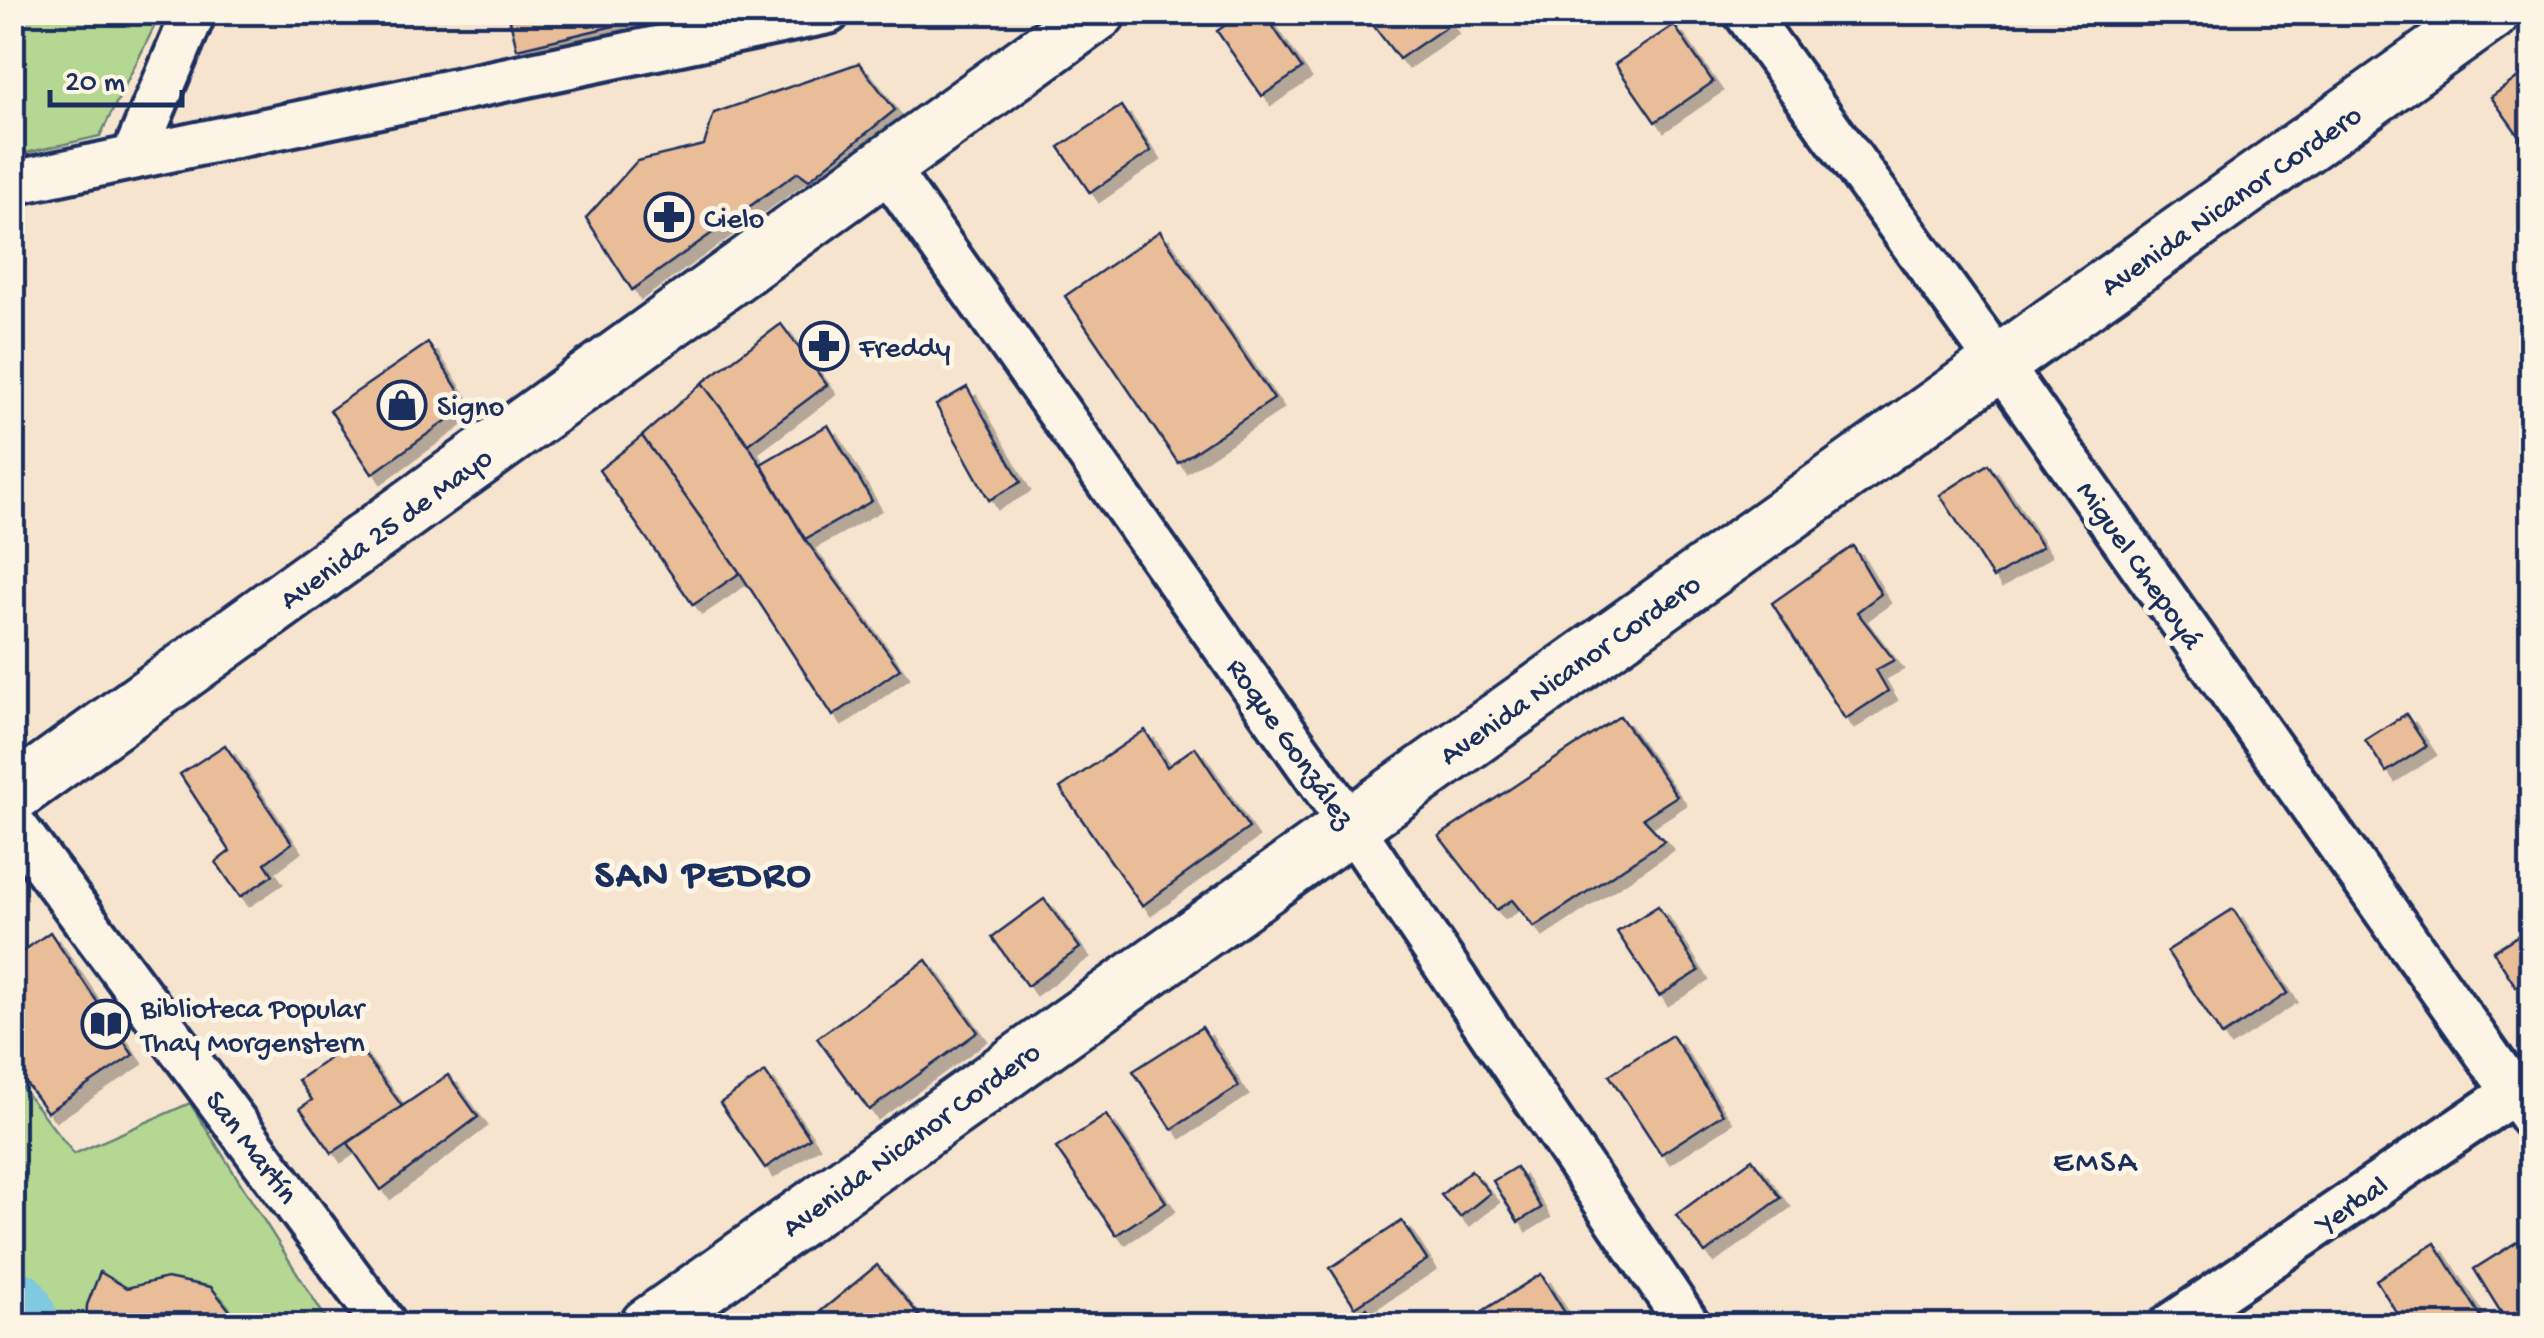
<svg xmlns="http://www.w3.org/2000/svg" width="2544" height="1338" viewBox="0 0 2544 1338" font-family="'Gochi Hand',sans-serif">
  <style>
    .green { fill: #b4d792; stroke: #688378; stroke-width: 2.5 }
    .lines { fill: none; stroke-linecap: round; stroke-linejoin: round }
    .river { stroke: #80c9e1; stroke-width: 80 }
    .building { fill: #e8bd98; stroke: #1b2f5e; stroke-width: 2.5; filter: url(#shadow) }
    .street-casing { stroke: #1b2f5e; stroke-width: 50 }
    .secondary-casing { stroke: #1b2f5e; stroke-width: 62 }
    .street { stroke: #fcf5e5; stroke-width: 42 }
    .secondary { stroke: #fcf5e5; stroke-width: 55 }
    .labels { text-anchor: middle; stroke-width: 10; stroke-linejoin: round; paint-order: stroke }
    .street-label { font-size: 30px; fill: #1b2f5e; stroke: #fcf5e5 }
    .poi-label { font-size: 30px; fill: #1b2f5e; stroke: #fcf5e5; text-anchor: start }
    .neighbourhood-label { font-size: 32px; letter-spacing: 2.5px; fill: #1b2f5e; stroke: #fcf5e5 }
    .district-label { font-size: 40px; font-weight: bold; letter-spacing: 2.5px; fill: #1b2f5e; stroke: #fcf5e5 }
  </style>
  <defs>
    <filter id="shadow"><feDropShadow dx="9" dy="9" stdDeviation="0" flood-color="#0004"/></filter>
  </defs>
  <rect width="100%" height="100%" fill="#f6e4ce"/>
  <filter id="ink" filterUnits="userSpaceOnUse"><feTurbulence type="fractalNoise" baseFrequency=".01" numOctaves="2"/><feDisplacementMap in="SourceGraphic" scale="20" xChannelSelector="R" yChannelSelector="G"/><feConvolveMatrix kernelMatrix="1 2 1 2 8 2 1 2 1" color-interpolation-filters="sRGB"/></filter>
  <g filter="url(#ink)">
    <!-- green -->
    <g class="green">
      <polygon points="12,13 161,13 100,136 13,156"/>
      <polygon points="12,1075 74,1154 190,1103 330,1325 13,1325"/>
    </g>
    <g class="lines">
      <!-- river -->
      <polyline class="river" points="12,1309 20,1326"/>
    </g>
    <!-- building -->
    <g class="building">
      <polygon points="508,12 619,12 622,24 517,49"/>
      <polygon points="1244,12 1263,12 1302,69 1262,96 1217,31"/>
      <polygon points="1363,12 1440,12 1449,25 1399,59"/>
      <polygon points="1674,25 1713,82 1655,122 1615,64"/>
      <polygon points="859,63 895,110 809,180 798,172 632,290 586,218 637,161 704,145 714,113"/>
      <polygon points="2532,67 2532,154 2491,97"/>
      <polygon points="1121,106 1151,151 1090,193 1059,147"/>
      <polygon points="1160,231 1274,399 1178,463 1065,296"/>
      <polygon points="781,324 827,385 748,444 702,383"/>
      <polygon points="428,343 468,405 372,474 330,410"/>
      <polygon points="702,383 748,444 805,539 900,669 833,716 740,573 642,436"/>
      <polygon points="967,387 1021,482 989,500 936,405"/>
      <polygon points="828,425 872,501 805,539 761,464"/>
      <polygon points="642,436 740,573 693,605 599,470"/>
      <polygon points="1988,464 2042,547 1993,578 1940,495"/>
      <polygon points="1853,546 1881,594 1857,612 1894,660 1876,670 1888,691 1845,719 1772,603"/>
      <polygon points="2406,714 2427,746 2386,772 2365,740"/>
      <polygon points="1620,716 1677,796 1643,818 1664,841 1534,927 1512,900 1496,910 1439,836"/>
      <polygon points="1145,730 1167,767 1195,747 1249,828 1142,906 1060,788"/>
      <polygon points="225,745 292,843 265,863 273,875 240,897 216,862 230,851 180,774"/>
      <polygon points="1044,899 1080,948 1027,986 992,937"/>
      <polygon points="1658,906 1699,971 1659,996 1617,932"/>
      <polygon points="2233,909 2288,993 2222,1036 2167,951"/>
      <polygon points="2532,927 2532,977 2516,987 2493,951"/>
      <polygon points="50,932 133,1055 47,1112 12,1064 12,959"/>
      <polygon points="926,960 978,1032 869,1110 817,1038"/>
      <polygon points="1202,1027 1239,1086 1172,1129 1133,1071"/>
      <polygon points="1672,1035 1723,1114 1661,1154 1609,1075"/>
      <polygon points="354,1041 402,1106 332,1153 300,1108 312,1100 298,1080"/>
      <polygon points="765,1072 810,1138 765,1168 720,1103"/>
      <polygon points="448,1075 478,1117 381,1190 348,1143"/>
      <polygon points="1106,1115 1166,1202 1116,1235 1056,1148"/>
      <polygon points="1752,1159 1781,1198 1705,1253 1676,1215"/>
      <polygon points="1516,1167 1541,1208 1518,1222 1493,1181"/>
      <polygon points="1471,1170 1490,1193 1460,1217 1441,1195"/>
      <polygon points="1402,1221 1427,1260 1355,1307 1330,1268"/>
      <polygon points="2523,1238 2532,1252 2532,1302 2505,1319 2474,1269"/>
      <polygon points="2435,1243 2487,1326 2405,1326 2376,1280"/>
      <polygon points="877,1265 919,1315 906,1326 833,1326 821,1311"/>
      <polygon points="100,1272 127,1288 167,1278 211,1287 242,1326 86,1326 87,1305"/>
      <polygon points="1541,1274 1573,1326 1459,1326"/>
      <polygon points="1367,1308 1381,1326 1345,1326"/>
    </g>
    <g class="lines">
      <!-- street casing -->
      <g class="street-casing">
        <g id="street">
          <polyline points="1745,12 1999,363 2532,1118"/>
          <polyline points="134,155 194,12"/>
          <polyline points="885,166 1350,824 1689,1326"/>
          <polyline points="12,183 828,12"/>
          <polyline points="12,822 386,1326"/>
          <polyline points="2170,1326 2532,1080"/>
        </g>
      </g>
      <!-- secondary casing -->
      <g class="secondary-casing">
        <g id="secondary">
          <polyline points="12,795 1098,12"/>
          <polyline points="648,1326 2492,12"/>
        </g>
      </g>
      <!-- street -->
      <use href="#street" class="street"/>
      <!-- secondary -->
      <use href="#secondary" class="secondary"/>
    </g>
  </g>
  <!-- icons -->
  <defs>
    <g id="pharmacy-ring" transform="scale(2.5)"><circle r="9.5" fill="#fcf5e5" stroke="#1b2f5e" stroke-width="1.5"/><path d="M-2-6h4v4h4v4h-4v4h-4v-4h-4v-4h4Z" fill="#1b2f5e"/></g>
    <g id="shop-ring" transform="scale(2.5)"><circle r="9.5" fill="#fcf5e5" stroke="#1b2f5e" stroke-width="1.5"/><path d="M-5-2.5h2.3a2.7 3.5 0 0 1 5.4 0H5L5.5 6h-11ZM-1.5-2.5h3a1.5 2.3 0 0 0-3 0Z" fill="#1b2f5e"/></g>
    <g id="library-ring" transform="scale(2.5)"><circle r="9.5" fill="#fcf5e5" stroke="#1b2f5e" stroke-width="1.5"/><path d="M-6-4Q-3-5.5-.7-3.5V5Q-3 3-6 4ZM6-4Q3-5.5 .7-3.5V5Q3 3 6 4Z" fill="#1b2f5e"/></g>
  </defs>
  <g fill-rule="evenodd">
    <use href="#pharmacy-ring" x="669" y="217"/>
    <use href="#pharmacy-ring" x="824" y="346"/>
    <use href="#shop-ring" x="402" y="405"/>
    <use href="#library-ring" x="106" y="1024"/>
  </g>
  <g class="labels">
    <!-- street labels -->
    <g class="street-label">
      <text transform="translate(2230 199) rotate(-35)" y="10">Avenida Nicanor Cordero</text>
      <text transform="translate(385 527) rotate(-36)" y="10">Avenida 25 de Mayo</text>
      <text transform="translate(2141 564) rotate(55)" y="10">Miguel Chepoyá</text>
      <text transform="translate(1569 668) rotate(-35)" y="10">Avenida Nicanor Cordero</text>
      <text transform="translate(1292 742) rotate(55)" y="10">Roque González</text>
      <text transform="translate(910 1138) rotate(-36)" y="10">Avenida Nicanor Cordero</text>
      <text transform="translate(253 1146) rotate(53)" y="10">San Martín</text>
      <text transform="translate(2351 1203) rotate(-34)" y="10">Yerbal</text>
    </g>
    <!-- poi labels -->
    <g class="poi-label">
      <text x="704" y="227">Cielo</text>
      <text x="859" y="356">Freddy</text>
      <text x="437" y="415">Signo</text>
      <text x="141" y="1017">Biblioteca Popular<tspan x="141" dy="34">Thay Morgenstern</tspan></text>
    </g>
    <!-- neighbourhood labels -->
    <g class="neighbourhood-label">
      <text x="2096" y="1170">EMSA</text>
    </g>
    <!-- district labels -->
    <g class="district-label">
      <text x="704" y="885">SAN PEDRO</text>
    </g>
  </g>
  <!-- margin -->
  <rect width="2544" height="1338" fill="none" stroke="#fcf5e5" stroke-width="50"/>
  <rect x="25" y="25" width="2494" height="1288" fill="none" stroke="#1b2f5e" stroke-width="4" filter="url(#ink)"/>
  <!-- scale -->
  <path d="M50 90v15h132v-15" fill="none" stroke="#1b2f5e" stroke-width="5"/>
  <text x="65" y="90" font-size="30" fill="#1b2f5e" stroke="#fcf5e5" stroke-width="8" paint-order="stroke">20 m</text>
</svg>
